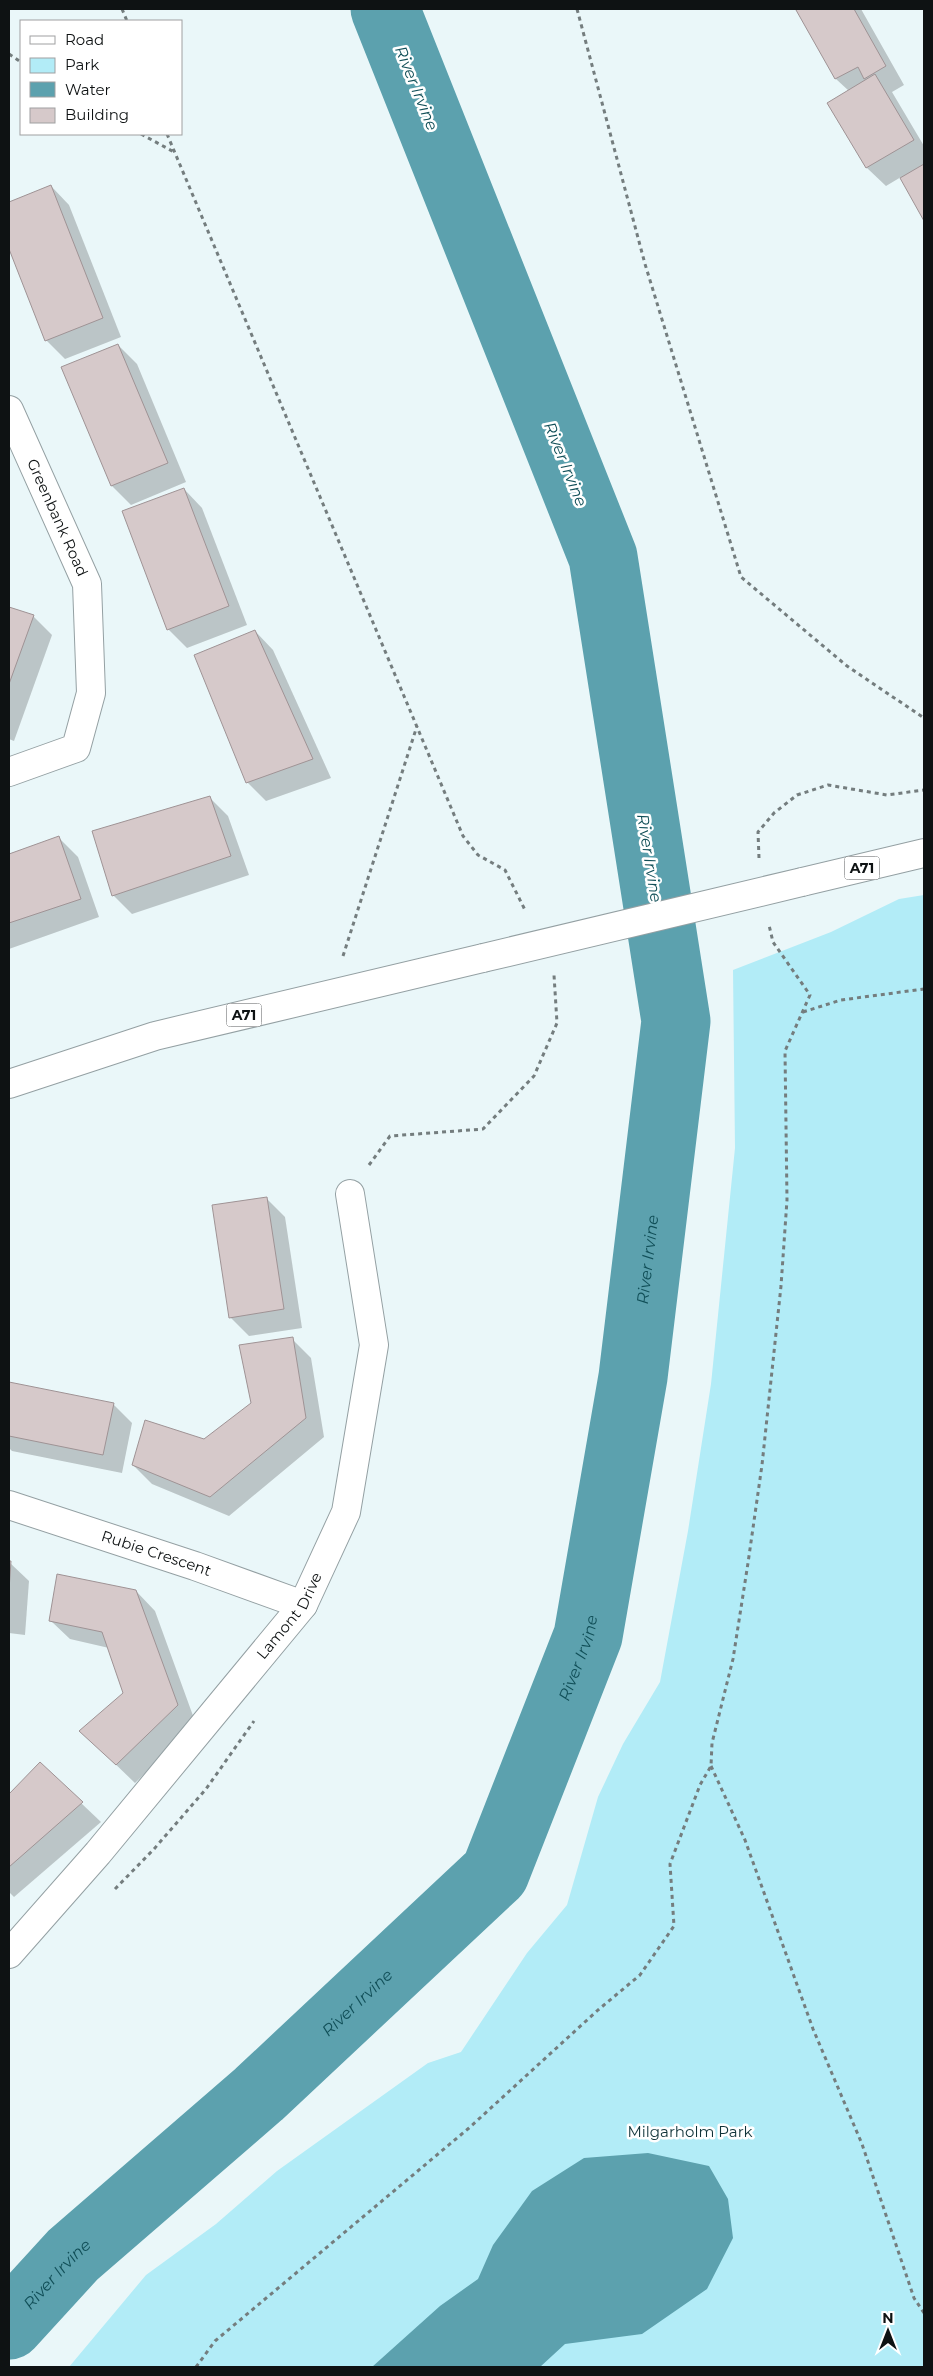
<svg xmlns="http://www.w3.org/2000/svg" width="933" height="2376" viewBox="0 0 933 2376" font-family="Montserrat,sans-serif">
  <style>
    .green { fill: #b2ecf7 }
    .water { fill: #5ca1ae }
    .shadow { fill: #0003 }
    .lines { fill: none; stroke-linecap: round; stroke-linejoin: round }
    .river { stroke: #5ca1ae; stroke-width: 69 }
    .building { fill: #d6c9ca; stroke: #9f9395 }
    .minor-casing { stroke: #94a0a3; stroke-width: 30 }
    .primary-casing { stroke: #94a0a3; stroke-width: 30 }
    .path { stroke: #747d7e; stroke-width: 3; stroke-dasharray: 4 4; stroke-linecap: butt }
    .minor { stroke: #fff; stroke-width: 28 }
    .primary { stroke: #fff; stroke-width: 28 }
    .primary-bridge-casing { stroke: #94a0a3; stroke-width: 30; stroke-linecap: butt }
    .primary-bridge { stroke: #fff; stroke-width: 28 }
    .labels { text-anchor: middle; stroke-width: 5; stroke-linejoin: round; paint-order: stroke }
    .shield { fill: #fff; stroke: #56595a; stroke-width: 1 }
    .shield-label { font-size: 14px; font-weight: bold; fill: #0e1213 }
    .street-label { font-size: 15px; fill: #0e1213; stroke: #fff }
    .park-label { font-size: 15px; fill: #103339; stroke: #fff }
    .water-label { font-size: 16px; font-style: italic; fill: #114f58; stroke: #fff }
  </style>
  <rect width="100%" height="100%" fill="#eaf7f9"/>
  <!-- green -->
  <polygon class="green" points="924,895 924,2367 69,2367 146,2275 216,2224 277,2171 428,2063 461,2052 527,1953 567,1905 598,1797 623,1744 660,1682 688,1531 711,1384 735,1148 733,970 831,932 899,899"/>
  <!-- water -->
  <polygon class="water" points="648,2153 709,2166 728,2199 733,2238 707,2289 642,2334 565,2344 540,2367 372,2367 440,2306 478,2279 493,2245 532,2191 584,2158"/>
  <!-- shadow -->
  <g class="shadow">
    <polygon points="801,9 861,9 904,85 892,92 924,146 924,219 901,177 886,186 867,168 829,104 849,91 836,79 798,11"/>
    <polygon points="51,186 69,205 121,337 65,359 46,340 9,245 9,203"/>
    <polygon points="118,345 137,364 186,482 131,505 112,486 63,368"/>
    <polygon points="184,489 202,508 247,625 187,648 168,629"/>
    <polygon points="9,609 33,616 52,635 14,741 9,739"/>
    <polygon points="255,631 273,650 331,778 266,801 247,782"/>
    <polygon points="210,798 228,816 249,875 132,914 113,895"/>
    <polygon points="59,838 78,857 99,917 9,949 9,855"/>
    <polygon points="266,1198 285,1217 302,1328 249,1336 230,1317"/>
    <polygon points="292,1339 311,1358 324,1437 229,1516 152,1484 133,1465 204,1440 253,1404"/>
    <polygon points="9,1383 113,1404 132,1423 122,1473 12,1451 9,1448"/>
    <polygon points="9,1562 29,1581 25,1635 9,1633"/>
    <polygon points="136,1591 155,1611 196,1724 135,1783 81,1731 124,1694 109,1648 70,1639 51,1621"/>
    <polygon points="40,1764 101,1822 14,1897 9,1892 9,1796"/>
  </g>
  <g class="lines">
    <!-- river -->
    <path class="river" id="s1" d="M9,2325L73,2255L259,2094L495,1873L588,1636L633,1377L676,1021L603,557L385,9"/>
  </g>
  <!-- building -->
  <g class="building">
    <polygon points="799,9 854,9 886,66 864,79 858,67 835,79 796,10"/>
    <polygon points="875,74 914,140 866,168 827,103"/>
    <polygon points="924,164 924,221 900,178"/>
    <polygon points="51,185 103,318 45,341 9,249 9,202"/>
    <polygon points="118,344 168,463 111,486 61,367"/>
    <polygon points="184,488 229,606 167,630 122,511"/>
    <polygon points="9,607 34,615 9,684"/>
    <polygon points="255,630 313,759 246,783 194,655"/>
    <polygon points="210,796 231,856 112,896 92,831"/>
    <polygon points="59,836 81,899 9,923 9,854"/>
    <polygon points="267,1197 284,1309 229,1318 212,1205"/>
    <polygon points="293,1337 306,1418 210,1497 132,1465 145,1420 204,1439 251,1403 239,1345"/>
    <polygon points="9,1382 114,1403 103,1455 9,1436"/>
    <polygon points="9,1561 11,1561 9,1590"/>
    <polygon points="57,1574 136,1590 178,1705 116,1765 79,1731 123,1693 102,1632 49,1621"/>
    <polygon points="40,1762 83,1802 9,1867 9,1794"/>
  </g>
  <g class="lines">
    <!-- minor casing -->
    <g class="minor-casing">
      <g id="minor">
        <path id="s2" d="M9,410L87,584L91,693L76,748L9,772"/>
        <path id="s3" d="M9,1505L195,1566L303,1605"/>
        <path id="s4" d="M9,1954L98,1853L303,1605L346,1512L374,1345L350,1194"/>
      </g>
    </g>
    <!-- primary casing -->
    <g class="primary-casing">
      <g id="primary">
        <polyline points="802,882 924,853"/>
        <polyline points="9,1084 155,1036 483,958"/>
      </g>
    </g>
    <!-- path -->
    <g class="path">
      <polyline points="122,9 127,21"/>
      <polyline points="577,9 645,264 741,577 847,666 924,718"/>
      <polyline points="9,54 21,62"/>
      <polyline points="141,134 174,152"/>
      <polyline points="167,134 463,836 478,855 505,870 526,912"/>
      <polyline points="759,858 758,832 774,813 797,795 828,785 887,795 924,790"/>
      <polyline points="343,956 417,726"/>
      <polyline points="803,1012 841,1000 924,989"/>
      <polyline points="369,1165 390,1136 483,1129 534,1076 557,1023 554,975"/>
      <polyline points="711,1766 745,1840 813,2029 862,2144 914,2298 924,2313"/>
      <polyline points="115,1889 154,1849 206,1789 254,1721"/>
      <polyline points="196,2367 215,2341 469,2128 598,2010 640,1975 674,1926 670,1864 700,1785 711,1766 712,1743 733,1659 748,1563 762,1465 781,1286 787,1200 785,1051 810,995 773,942 769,925"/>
    </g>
    <!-- minor -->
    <use href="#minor" class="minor"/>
    <!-- primary -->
    <use href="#primary" class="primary"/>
    <!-- primary-bridge casing -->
    <g class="primary-bridge-casing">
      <polyline id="primary-bridge" points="483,958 802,882"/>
    </g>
    <!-- primary-bridge -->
    <use href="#primary-bridge" class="primary-bridge"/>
  </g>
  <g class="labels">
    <!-- shield labels -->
    <g class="shield">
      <rect x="844.5" y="856.5" width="35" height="23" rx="4"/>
      <rect x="226.5" y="1003.5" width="35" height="23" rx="4"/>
    </g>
    <g class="shield-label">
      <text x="862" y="873">A71</text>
      <text x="244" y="1020">A71</text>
    </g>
    <!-- street labels -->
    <g class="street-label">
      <text dy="5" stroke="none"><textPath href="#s2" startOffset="118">Greenbank Road</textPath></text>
      <text dy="5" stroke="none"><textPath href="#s3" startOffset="155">Rubie Crescent</textPath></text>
      <text dy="5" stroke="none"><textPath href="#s4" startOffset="440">Lamont Drive</textPath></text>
    </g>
    <!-- park labels -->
    <g class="park-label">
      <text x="690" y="2137">Milgarholm Park</text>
    </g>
    <!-- water labels -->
    <g class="water-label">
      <text transform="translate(417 88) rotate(68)" y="6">River Irvine</text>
      <text transform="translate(566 464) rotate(68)" y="6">River Irvine</text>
      <text transform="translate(650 858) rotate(81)" y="6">River Irvine</text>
      <text dy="6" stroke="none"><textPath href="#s1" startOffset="1300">River Irvine</textPath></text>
      <text dy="6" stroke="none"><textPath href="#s1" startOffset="895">River Irvine</textPath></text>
      <text dy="6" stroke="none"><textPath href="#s1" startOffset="475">River Irvine</textPath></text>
      <text dy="6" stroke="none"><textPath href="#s1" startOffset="70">River Irvine</textPath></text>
    </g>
  </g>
  <!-- border -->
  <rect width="933" height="2376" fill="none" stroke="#0e1213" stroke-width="20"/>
  <!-- legend -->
  <rect x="20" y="20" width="162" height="115" fill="#ffffff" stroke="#9fa0a1"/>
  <rect x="30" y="36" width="25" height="8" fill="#ffffff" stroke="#9fa0a1"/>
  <text x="65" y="45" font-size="15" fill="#0e1213">Road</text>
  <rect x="30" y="58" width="25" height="15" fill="#b2ecf7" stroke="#9fa0a1"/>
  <text x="65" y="70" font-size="15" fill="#0e1213">Park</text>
  <rect x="30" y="82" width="25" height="15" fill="#5ca1ae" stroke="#9fa0a1"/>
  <text x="65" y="95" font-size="15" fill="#0e1213">Water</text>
  <rect x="30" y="108" width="25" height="15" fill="#d6c9ca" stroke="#9fa0a1"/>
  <text x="65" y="120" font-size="15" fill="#0e1213">Building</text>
  <!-- north arrow -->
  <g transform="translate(888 2331)" stroke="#ffffff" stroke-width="4" paint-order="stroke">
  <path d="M0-4L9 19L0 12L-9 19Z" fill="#0e1213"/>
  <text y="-8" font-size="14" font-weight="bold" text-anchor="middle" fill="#0e1213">N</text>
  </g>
</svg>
